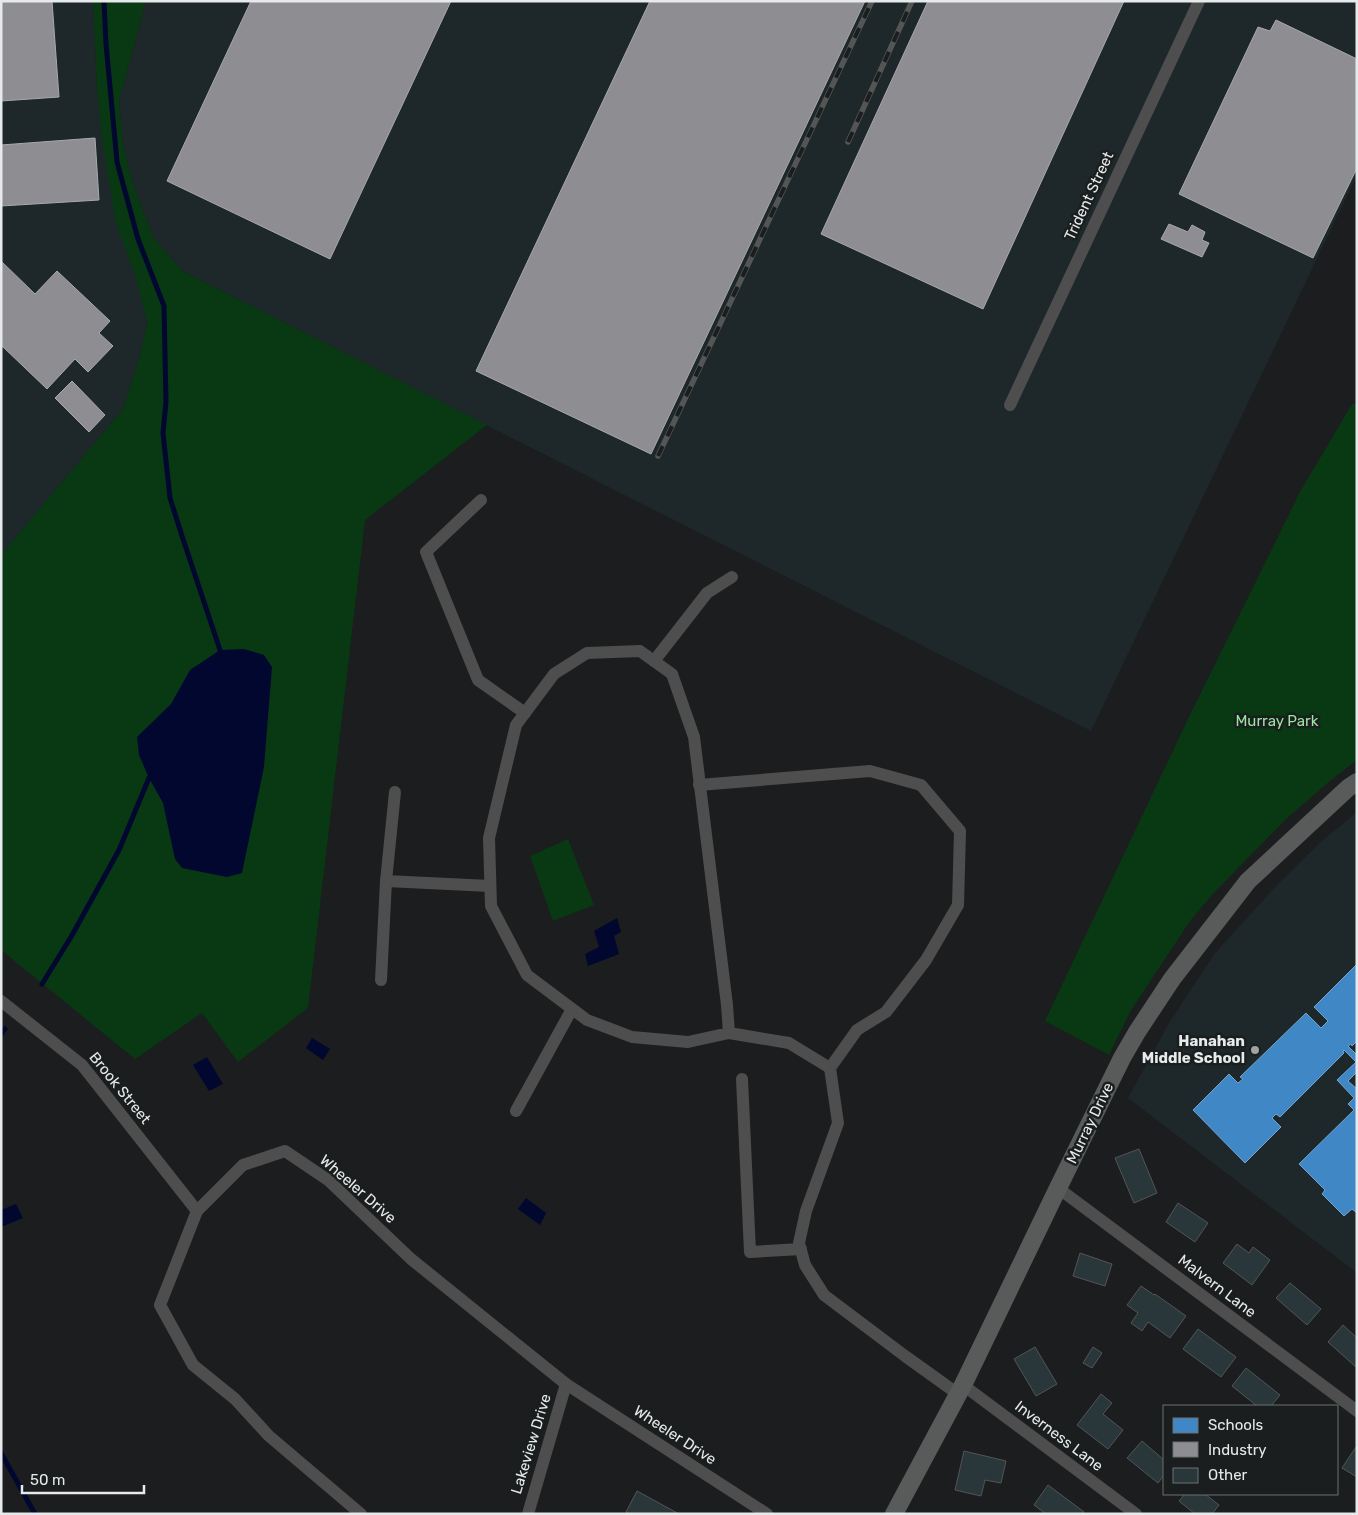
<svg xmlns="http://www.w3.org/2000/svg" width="1358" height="1515" viewBox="0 0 1358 1515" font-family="Rubik,sans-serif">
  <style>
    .built { fill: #1e282a }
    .green { fill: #083913 }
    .water { fill: #020730 }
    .schools { fill: #3f88c5; stroke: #71a5d0 }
    .industry { fill: #8d8d92; stroke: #a8a9ac }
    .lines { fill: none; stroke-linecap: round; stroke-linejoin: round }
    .stream { stroke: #020730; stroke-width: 5 }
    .building { fill: #29363a; stroke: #535556 }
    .street { stroke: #4e4e4e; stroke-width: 12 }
    .secondary { stroke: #595a5a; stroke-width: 18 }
    .rail-casing { stroke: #545555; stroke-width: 5.5 }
    .rail { stroke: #1a1e1f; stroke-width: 4; stroke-dasharray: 11; stroke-linecap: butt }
    .poi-dot { fill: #a0a2a3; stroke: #1a1e1f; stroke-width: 2 }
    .labels { text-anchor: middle; stroke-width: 5; stroke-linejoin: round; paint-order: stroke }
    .street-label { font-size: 15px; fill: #e7eaea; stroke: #1a1e1f }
    .park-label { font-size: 15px; fill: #9ae59f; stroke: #1a1e1f }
    .poi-label { font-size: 15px; font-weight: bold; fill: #e7eaea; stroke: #1a1e1f; text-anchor: end }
  </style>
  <rect width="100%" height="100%" fill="#1b1d1e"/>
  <!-- built -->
  <g class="built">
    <polygon points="1,1 93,1 97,89 147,324 138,363 123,409 1,555"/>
    <polygon points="146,1 1357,1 1357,175 1091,731 184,272 154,239 133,184 123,144 119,101"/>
    <polygon points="1357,812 1357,1273 1128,1098 1169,1023 1215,953 1277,885 1323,840"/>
  </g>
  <!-- green -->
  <g class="green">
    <polygon points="93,1 146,1 119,101 123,144 133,184 154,239 184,272 487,425 365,520 308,1008 238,1062 202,1013 135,1059 1,950 1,555 123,409 138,363 147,324 137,281 115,220 102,137 97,89"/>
    <polygon points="1352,404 1357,405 1357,760 1330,781 1286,819 1211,896 1190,921 1130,1012 1109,1055 1045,1021 1187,721 1301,490"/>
    <polygon points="568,839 594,905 553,921 530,856"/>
  </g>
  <!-- water -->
  <g class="water">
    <polygon points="244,649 264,655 272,667 264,767 242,873 227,877 182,868 175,859 163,803 149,778 139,755 137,737 171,704 190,670 220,650"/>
    <polygon points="617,918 621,932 614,936 619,954 588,966 585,954 599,947 594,931"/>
    <polygon points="312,1038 330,1049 323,1060 306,1048"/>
    <polygon points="207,1057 223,1084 209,1091 193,1065"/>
    <polygon points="526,1198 546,1213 540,1225 518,1209"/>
    <polygon points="16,1204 23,1218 1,1227 1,1210"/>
  </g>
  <!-- schools -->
  <polygon class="schools" points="1357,964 1357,1041 1352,1046 1351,1044 1348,1046 1357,1055 1357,1072 1348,1081 1357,1089 1357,1213 1352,1209 1344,1216 1322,1194 1325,1190 1299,1164 1354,1110 1348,1104 1354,1098 1337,1080 1356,1062 1344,1050 1343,1051 1344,1053 1280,1117 1276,1114 1272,1118 1281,1127 1245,1163 1193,1110 1229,1074 1238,1083 1243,1079 1240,1077 1306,1013 1321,1028 1328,1021 1314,1007"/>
  <!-- industry -->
  <g class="industry">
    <polygon points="1,1 52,1 59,97 1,101"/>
    <polygon points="251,1 451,1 330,259 167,181"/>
    <polygon points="650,1 865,1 651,454 476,371"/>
    <polygon points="928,1 1124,1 983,309 821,234"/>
    <polygon points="1276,20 1357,59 1357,168 1313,258 1179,194 1258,27 1270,31"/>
    <polygon points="95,138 99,200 1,206 1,145"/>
    <polygon points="1169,224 1188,232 1192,225 1205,232 1202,240 1209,243 1202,257 1161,239"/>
    <polygon points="1,261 35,294 57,271 110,321 99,333 113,346 88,372 75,359 47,389 1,345"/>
    <polygon points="72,381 105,415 89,432 55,398"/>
  </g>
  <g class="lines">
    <!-- stream -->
    <g class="stream">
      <polyline points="104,1 106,44 117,162 138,239 164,306 166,402 163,433 170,498 182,536 220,650"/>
      <polyline points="42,984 71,937 119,850 149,778"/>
      <polyline points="1,1034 5,1029"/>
      <polyline points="1,1453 35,1514"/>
    </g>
  </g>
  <!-- building -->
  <g class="building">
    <polygon points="1139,1149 1157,1193 1134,1203 1115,1158"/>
    <polygon points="1178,1203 1208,1223 1195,1242 1166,1222"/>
    <polygon points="1237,1244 1249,1253 1253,1247 1270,1260 1252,1285 1223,1263"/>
    <polygon points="1080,1253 1112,1264 1105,1286 1073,1276"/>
    <polygon points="1290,1283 1321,1309 1307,1325 1276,1298"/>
    <polygon points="1141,1286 1154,1295 1155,1294 1186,1316 1170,1338 1148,1322 1142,1331 1131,1323 1138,1313 1127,1305"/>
    <polygon points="1343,1325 1357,1338 1357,1368 1328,1342"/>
    <polygon points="1198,1329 1236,1357 1221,1377 1183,1349"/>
    <polygon points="1035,1347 1057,1384 1036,1396 1014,1359"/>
    <polygon points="1093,1347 1102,1353 1092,1368 1083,1363"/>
    <polygon points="1246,1368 1280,1395 1271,1406 1257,1406 1232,1386"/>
    <polygon points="1101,1394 1112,1403 1103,1414 1123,1430 1108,1449 1077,1425"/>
    <polygon points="1142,1441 1164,1460 1164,1475 1158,1483 1127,1458"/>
    <polygon points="1356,1447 1357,1448 1357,1477 1342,1468"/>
    <polygon points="964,1451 1006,1461 1001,1483 985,1480 981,1496 955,1490"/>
    <polygon points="1048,1485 1084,1512 1082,1514 1046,1514 1034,1505"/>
    <polygon points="637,1491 679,1514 630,1514 626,1512"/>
    <polygon points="1185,1494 1205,1494 1219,1505 1212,1514 1195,1514 1179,1501"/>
  </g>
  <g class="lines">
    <!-- street -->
    <g class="street">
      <polyline points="1010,405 1199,1"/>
      <polyline points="481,500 426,552 478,680 525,713"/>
      <polygon points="640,651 672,674 694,737 727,1005 729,1033 688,1042 632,1037 587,1020 527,975 491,906 489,838 516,725 554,674 587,653"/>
      <polyline points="654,661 707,593 732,577"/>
      <polyline points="699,785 870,771 921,785 960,831 958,905 926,960 886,1012 857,1030 830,1068 838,1123 806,1211 799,1243 805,1265 824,1295 905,1356 958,1394"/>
      <polyline points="395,792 386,881 490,886"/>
      <polyline points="381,980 386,881"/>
      <polyline points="1,1001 82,1065 197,1211"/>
      <polyline points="729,1033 789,1043 830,1068"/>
      <polyline points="742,1079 750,1252 801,1249"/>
      <polyline points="516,1111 572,1009"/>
      <polyline points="1058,1188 1357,1411"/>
      <polyline points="963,1385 1136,1514"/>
      <polyline points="361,1514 269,1436 235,1399 193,1365 160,1305 197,1211 243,1165 285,1151 328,1180 411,1259 566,1384 767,1514"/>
      <polyline points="528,1514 566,1384"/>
    </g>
    <!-- secondary -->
    <polyline class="secondary" points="894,1514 963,1385 1058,1188 1122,1058 1137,1032 1172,979 1248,881 1348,788 1357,782"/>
    <!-- rail casing -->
    <g class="rail-casing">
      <g id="rail">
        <polyline points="848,142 912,1"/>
        <polyline points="658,456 872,1"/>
      </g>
    </g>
    <!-- rail -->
    <use href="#rail" class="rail"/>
  </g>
  <!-- markers -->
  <circle class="poi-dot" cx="1255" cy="1050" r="5"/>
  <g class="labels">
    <!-- street labels -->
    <g class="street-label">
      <text transform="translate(1089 196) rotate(-65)" y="5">Trident Street</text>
      <text transform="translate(120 1088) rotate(51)" y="5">Brook Street</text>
      <text transform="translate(1090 1123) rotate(-64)" y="5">Murray Drive</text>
      <text transform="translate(358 1189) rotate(41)" y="5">Wheeler Drive</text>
      <text transform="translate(1217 1286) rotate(37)" y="5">Malvern Lane</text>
      <text transform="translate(675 1435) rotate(33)" y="5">Wheeler Drive</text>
      <text transform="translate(1059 1436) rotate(37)" y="5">Inverness Lane</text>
      <text transform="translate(531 1444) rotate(-73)" y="5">Lakeview Drive</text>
    </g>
    <!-- park labels -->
    <g class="park-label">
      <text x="1277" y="726">Murray Park</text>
    </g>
    <!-- poi labels -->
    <g class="poi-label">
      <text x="1245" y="1046">Hanahan<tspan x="1245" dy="17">Middle School</tspan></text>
    </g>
  </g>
  <!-- border -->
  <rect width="1358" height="1515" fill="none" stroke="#e7eaea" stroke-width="5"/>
  <!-- legend -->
  <rect x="1163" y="1405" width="175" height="90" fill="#1a1e1f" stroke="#6c7070"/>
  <rect x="1173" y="1418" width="25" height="15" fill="#3f88c5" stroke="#6c7070"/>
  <text x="1208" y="1430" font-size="15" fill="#e7eaea">Schools</text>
  <rect x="1173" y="1442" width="25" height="15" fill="#8d8d92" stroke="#6c7070"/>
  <text x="1208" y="1455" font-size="15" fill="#e7eaea">Industry</text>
  <rect x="1173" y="1468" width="25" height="15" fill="#29363a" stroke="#6c7070"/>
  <text x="1208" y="1480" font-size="15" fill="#e7eaea">Other</text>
  <!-- scale -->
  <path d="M22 1485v8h122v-8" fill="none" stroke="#e7eaea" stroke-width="2.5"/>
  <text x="30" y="1485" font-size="15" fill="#e7eaea" stroke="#1a1e1f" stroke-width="4" paint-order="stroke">50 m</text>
</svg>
